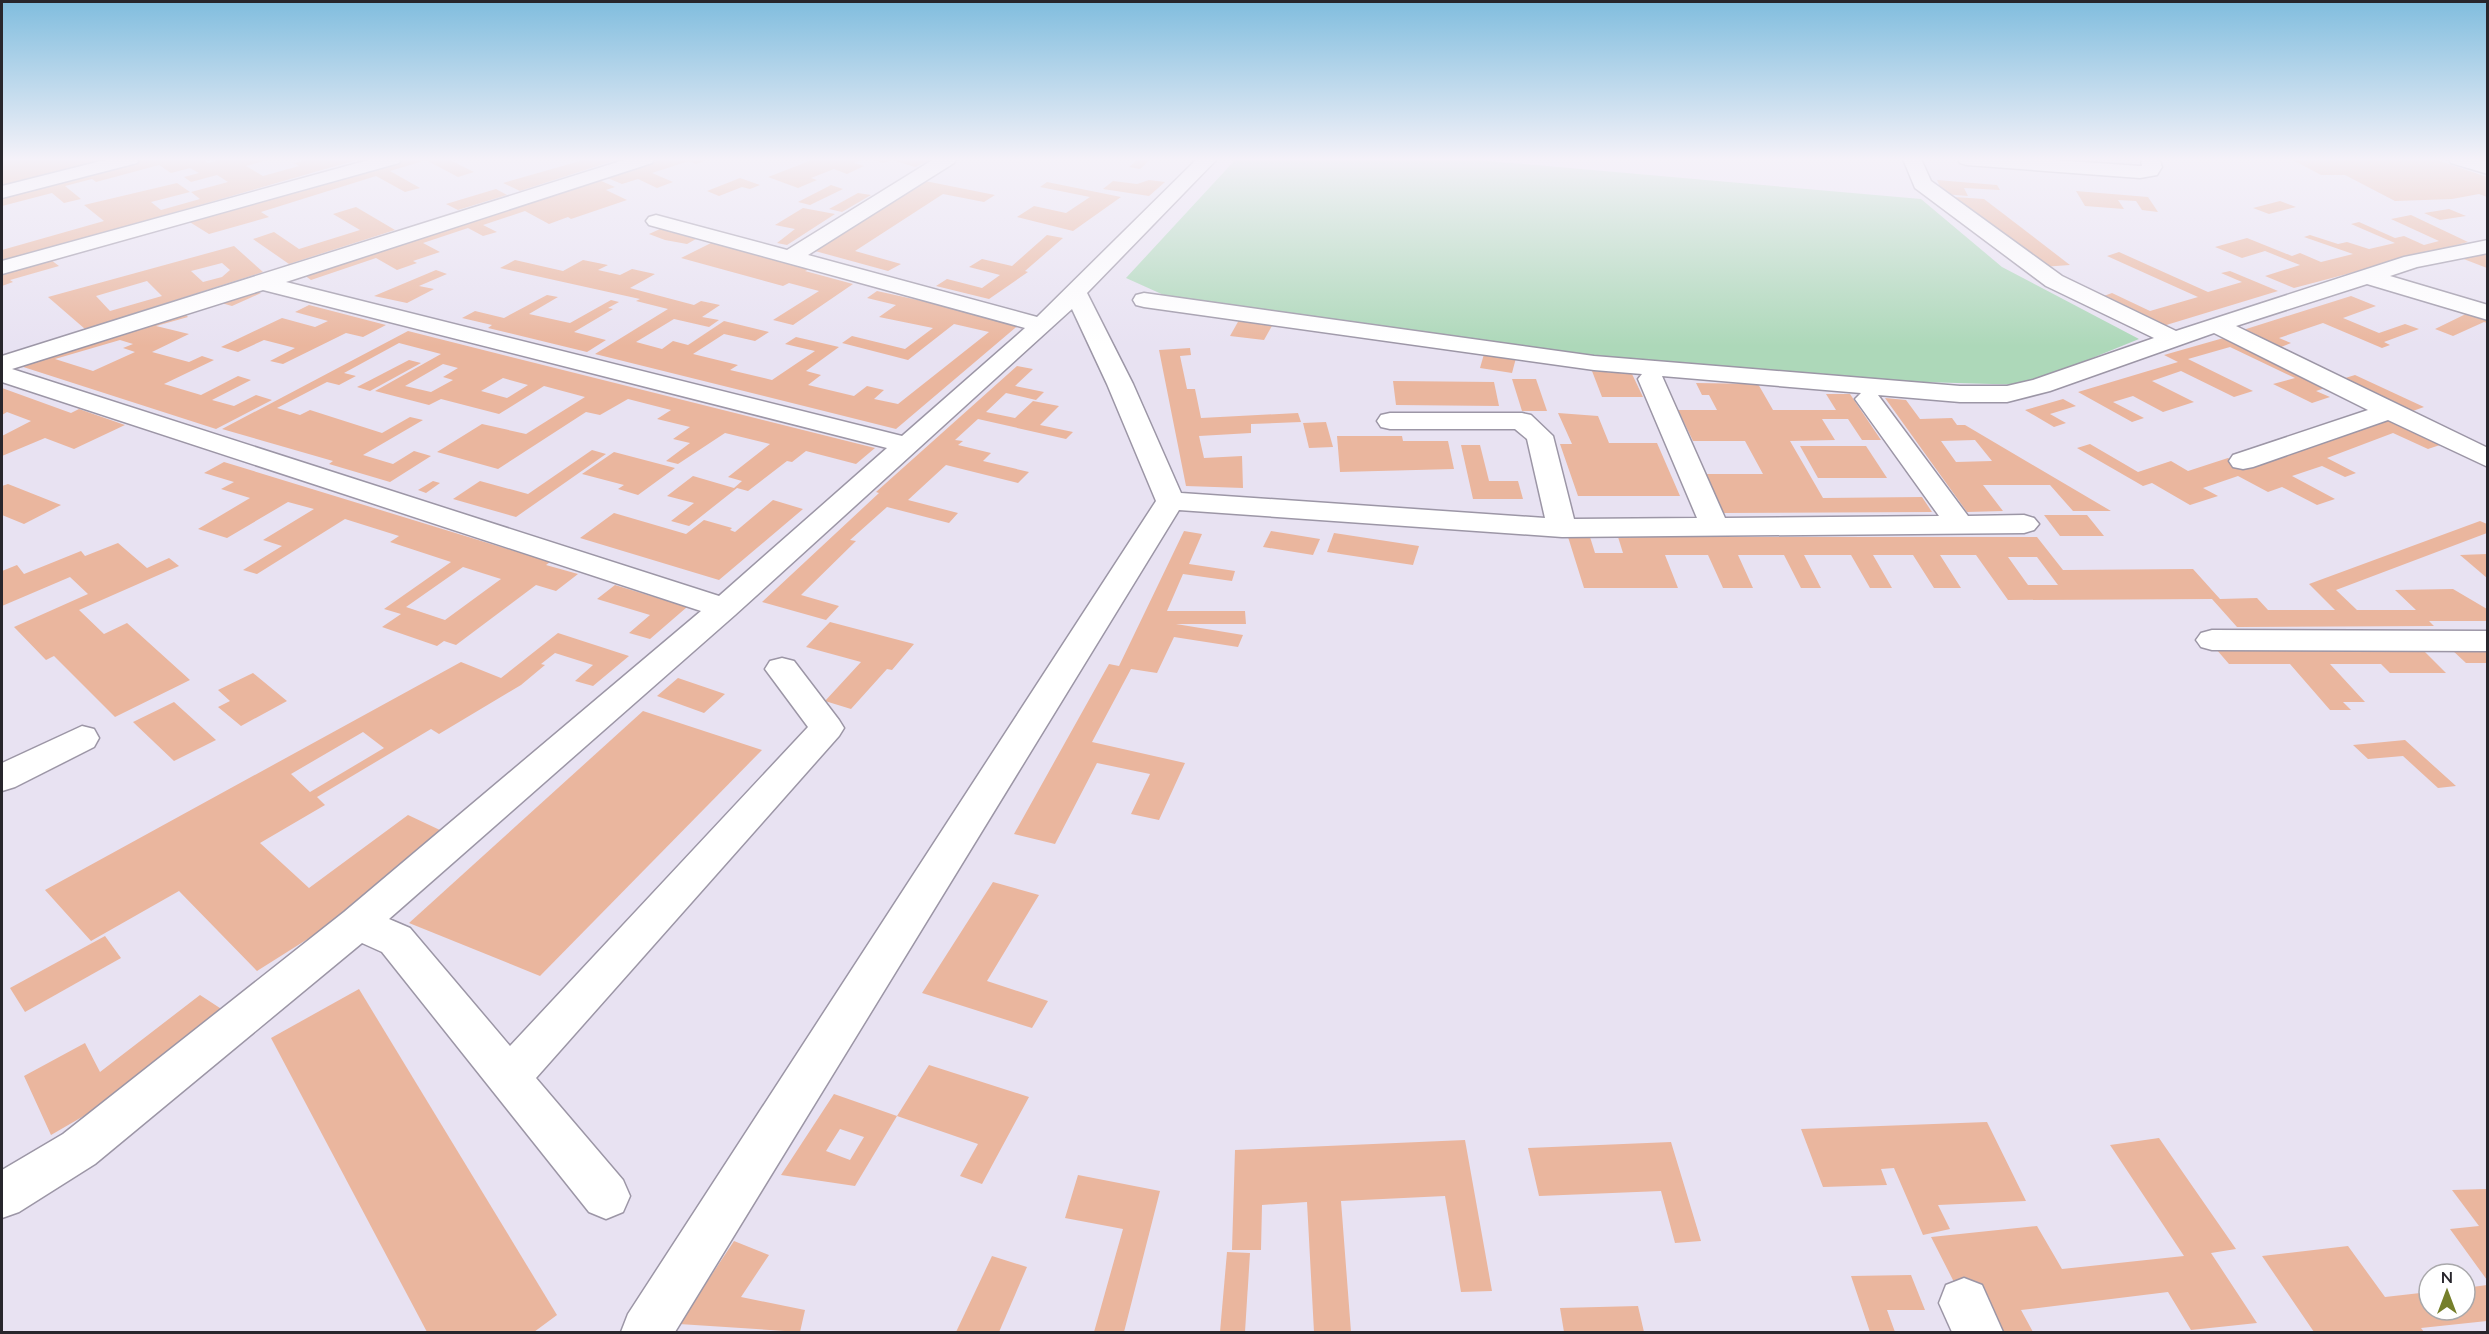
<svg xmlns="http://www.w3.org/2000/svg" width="2489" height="1334" viewBox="0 0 2489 1334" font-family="Lato,sans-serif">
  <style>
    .green { fill: #add8b9 }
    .building { fill: #eab69e; fill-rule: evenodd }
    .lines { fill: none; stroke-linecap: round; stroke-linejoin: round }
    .minor-casing { stroke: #9c96a6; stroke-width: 3 }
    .minor { fill: #fff; fill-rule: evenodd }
  </style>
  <rect width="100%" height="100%" fill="#e8e2f2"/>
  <!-- green -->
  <polygon class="green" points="1236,159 1466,159 1921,199 2002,267 2139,339 2026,385 1923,382 1598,360 1166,296 1126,278"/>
  <!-- building -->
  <g class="building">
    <polygon points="2,159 101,159 101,160 2,185"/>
    <polygon points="149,159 201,159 208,163 226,159 271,159 246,166 263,176 299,166 294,163 311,159 360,159 2,262 2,250 104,221 84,205 177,183 190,192 151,202 161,210 200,199 191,192 228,182 217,175 191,182 184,177 199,173 190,168 171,173 159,165 96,182 92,179 65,186 81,199 64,203 52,193 2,206 2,197"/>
    <polygon points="404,159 448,159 474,172 458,177 426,160 390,171 420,188 405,192 376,176 261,212 269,217 209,234 188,221"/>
    <polygon points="587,159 619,159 520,191 503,183"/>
    <polygon points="664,159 710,159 696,164 689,161 652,173 673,182 657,188 638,179 622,184 605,177"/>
    <polygon points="809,159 864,159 854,163 864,166 847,174 834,169 811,178 817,180 798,188 768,177 812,160"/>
    <polygon points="872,159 915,160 932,159 915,167 892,160 883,163"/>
    <polygon points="1138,159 1151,159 1140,169 1129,167"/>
    <polygon points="2291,159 2434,159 2487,177 2487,197 2479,194 2452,199 2395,201 2345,175 2321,175"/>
    <polygon points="740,178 760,185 750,189 742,187 719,196 707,191"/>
    <polygon points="599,180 615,187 606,190 627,200 571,219 568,217 549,224 525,211 483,225 497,232 483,236 468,228 423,243 440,252 413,261 417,263 397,270 376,258 311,280 304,275"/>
    <polygon points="1149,180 1165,182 1149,196 1103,189 1113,181 1137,184"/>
    <polygon points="1937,180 1997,185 2000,190 1964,188 1968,196 1943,194"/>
    <polygon points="925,181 995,195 984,202 943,194 855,251 901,264 888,271 815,251"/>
    <polygon points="1047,182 1121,197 1073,231 1017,217 1034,206 1066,213 1090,197 1040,187"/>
    <polygon points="831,185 843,189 810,205 798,202"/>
    <polygon points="496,189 507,195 458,210 446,204"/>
    <polygon points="2076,191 2148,197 2158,212 2142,210 2136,201 2118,200 2124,209 2085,206"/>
    <polygon points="858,193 871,195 842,212 829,209"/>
    <polygon points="1954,197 1984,199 2070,265 2042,267"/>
    <polygon points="2280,201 2296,207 2269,214 2253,208"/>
    <polygon points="356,207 395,230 289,264 253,239 274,232 299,249 360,230 333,214"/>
    <polygon points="803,208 835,214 787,245 777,243 795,229 775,225"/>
    <polygon points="2449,209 2466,216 2440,220 2424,213"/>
    <polygon points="2411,215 2468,242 2294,288 2265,276 2300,265 2265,251 2242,258 2215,247 2247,238 2292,256 2300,253 2321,262 2353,254 2304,237 2310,235 2338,244 2347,242 2369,249 2395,243 2351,224 2359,222 2395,238 2404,236 2424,245 2439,241 2391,219"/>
    <polygon points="660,229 696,239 687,244 665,240 649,234"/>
    <polygon points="1047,235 1063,238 1025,271 1028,272 989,299 936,286 947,279 982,288 1000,275 969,267 982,259 1012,266"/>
    <polygon points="711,243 810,269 805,271 853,284 793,325 773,320 819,291 789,283 783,286 681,258"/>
    <path d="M234,246L263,272L85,329L48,297ZM222,263L230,270L222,277L203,282L191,271ZM147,281L162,296L110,311L96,296Z"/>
    <polygon points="2487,251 2487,268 2461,258"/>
    <polygon points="2119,252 2208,292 2242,282 2221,273 2230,271 2278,291 2163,326 2101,297 2112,293 2150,311 2198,297 2107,256"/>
    <polygon points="51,260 59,266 10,280 13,282 2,286 2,274"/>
    <polygon points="515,260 563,271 583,260 608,265 598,270 620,275 632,269 655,274 630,288 694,305 701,301 720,305 702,317 719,320 709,327 674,319 636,342 662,349 673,341 688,345 724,321 769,332 755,341 724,334 693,354 738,365 730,370 772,380 815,351 785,344 796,337 839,347 806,371 821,375 808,385 854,396 867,386 884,390 874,399 898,404 989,332 954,324 908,360 842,343 852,336 905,349 933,328 879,317 896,305 867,298 877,291 1021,323 896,429 595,354 668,309 636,301 640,299 500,268"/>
    <polygon points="436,270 447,274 419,286 434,289 407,303 374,296"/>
    <polygon points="253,291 261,293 232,306 218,302"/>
    <polygon points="547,295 558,297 529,314 570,323 611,300 619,302 608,308 613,309 574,332 606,340 587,352 488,328 492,325 462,318 475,311 504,318"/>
    <polygon points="2351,296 2376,306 2343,318 2379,333 2405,324 2419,329 2384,342 2390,345 2382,348 2323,323 2279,338 2291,343 2281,347 2243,330"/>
    <polygon points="309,305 386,325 363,337 346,333 283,364 270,361 295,348 264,340 238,352 221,347 282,318 315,327 328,321 295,312"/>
    <polygon points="2472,311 2487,316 2487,323 2484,322 2453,336 2435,329"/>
    <path d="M184,313L188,317L156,326L189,334L152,352L189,362L202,356L214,360L164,384L201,395L238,376L251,380L212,400L234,406L256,395L272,400L216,429L14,364ZM120,340L133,344L123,348L135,352L93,371L55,359Z"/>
    <polygon points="1239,320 1273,324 1264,340 1230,336"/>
    <path d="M408,331L511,357L875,448L856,464L806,451L792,462L787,461L748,491L737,488L689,526L671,521L694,503L667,496L693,476L734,488L742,481L728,477L770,444L725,433L678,464L666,461L690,443L673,439L690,427L657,419L671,410L628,399L600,415L586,412L498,469L437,452L482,424L526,434L585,397L544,386L499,414L441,399L429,405L375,391L441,354L399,343L344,373L356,376L339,385L327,382L277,408L300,415L310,410L382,433L410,417L423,420L363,455L393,464L414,451L431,456L390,482L329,464L333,461L222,429ZM443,364L458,368L443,377L453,380L431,392L405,386ZM503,378L528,385L507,398L481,391Z"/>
    <polygon points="2227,337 2331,386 2316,391 2330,397 2312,403 2273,384 2295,378 2230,347 2188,359 2253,391 2234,397 2181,371 2152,381 2194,402 2163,412 2133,396 2113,402 2144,418 2132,422 2078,392 2178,362 2164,355"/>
    <polygon points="1190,348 1191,355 1180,356 1187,389 1195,389 1201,418 1298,413 1301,422 1251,424 1251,433 1199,436 1204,458 1242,456 1243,488 1186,486 1159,350"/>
    <polygon points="1484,354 1516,358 1512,373 1480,368"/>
    <polygon points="409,360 421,363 370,391 357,387"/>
    <polygon points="1017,366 1033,369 1015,386 1044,392 1036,400 1006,393 986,412 1015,418 1033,401 1059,406 1040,425 1073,432 1066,439 978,419 955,440 963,441 958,445 991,453 983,461 1029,472 1018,483 946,465 908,500 958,513 949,523 887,507 850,540 856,541 801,595 839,606 826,620 762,602 879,493 876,492"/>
    <polygon points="1592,371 1632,374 1643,397 1602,397"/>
    <polygon points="2355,375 2424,407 2410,412 2342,379"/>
    <polygon points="1512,379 1536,379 1547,411 1522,411"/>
    <polygon points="1393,381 1494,382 1499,406 1396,405"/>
    <polygon points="1696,383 1758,384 1773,410 1836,410 1826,394 1850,394 1881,440 1862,440 1848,419 1822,419 1835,440 1790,441 1823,498 1922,497 1932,512 1722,513 1704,474 1763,474 1745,441 1693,441 1678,410 1717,410 1709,395 1702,395"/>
    <polygon points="2,388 71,413 79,409 125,425 74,449 45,438 2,456 2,436 31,421 7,412 2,415"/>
    <path d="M1885,398L1906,400L1920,419L1952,418L1957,425H1965L2111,511H2073L2050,485H1983L2003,511L1967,512ZM1975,440L1992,461L1956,462L1941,441Z"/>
    <polygon points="2063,399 2076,406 2050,414 2066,423 2054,427 2025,410"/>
    <polygon points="1558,413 1598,416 1609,443 1657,443 1680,496 1578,496 1560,444 1572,444"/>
    <polygon points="2389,420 2440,445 2428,449 2393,433 2327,458 2356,473 2345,477 2322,466 2292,476 2335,499 2317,505 2282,487 2268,492 2238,476 2203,488 2218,496 2190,505 2152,483 2143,486 2077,448 2090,444 2138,472 2171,461 2188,471 2228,458 2247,468"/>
    <polygon points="1326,422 1333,447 1309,448 1303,423"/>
    <polygon points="1337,436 1402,436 1403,441 1448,441 1454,469 1340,472"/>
    <polygon points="1461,445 1480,445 1489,481 1518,481 1523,499 1473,499"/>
    <polygon points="1800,446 1866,446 1887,478 1818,478"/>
    <polygon points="592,450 606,454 516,517 453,499 480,481 528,494"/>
    <polygon points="614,452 675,468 638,495 618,489 624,485 582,474"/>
    <path d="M224,462L550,562L546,565L578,574L556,591L536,585L456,645L444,641L437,646L382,627L401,614L384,609L451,562L390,542L399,536L345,519L257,574L243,570L282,546L263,540L314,509L288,502L227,538L198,529L250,498L221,489L234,482L204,473ZM463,567L501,579L445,620L406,607Z"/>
    <polygon points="433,481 440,483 426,493 418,490"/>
    <polygon points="8,484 61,505 24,524 2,515 2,486"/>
    <polygon points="773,500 803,509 719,580 580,538 614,513 686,534 704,520 732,528 730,530 735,532"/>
    <polygon points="2044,515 2087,515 2104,536 2060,536"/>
    <path d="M2480,521L2487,524V533L2336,590L2357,610H2416L2395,590L2453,589L2487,609V621H2429L2434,626L2237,627L2212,599L2008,600L1976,555H1940L1961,588H1934L1913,555H1873L1892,588H1870L1851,555H1804L1821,588H1801L1784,555H1738L1753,588H1723L1708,555H1665L1678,588H1584L1568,537H1590L1595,553H1623L1618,537H2037L2063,570L2193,569L2220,599L2257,598L2268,610H2335L2309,584ZM2008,557H2037L2058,585H2028Z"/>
    <polygon points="1184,531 1202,534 1189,564 1235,571 1232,581 1183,574 1167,611 1245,611 1246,624 1176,624 1243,635 1238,647 1174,637 1157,673 1131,669 1092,742 1185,763 1159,820 1131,814 1150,774 1097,763 1055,844 1014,834 1109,664 1119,666"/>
    <polygon points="1271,531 1320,539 1313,555 1263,547"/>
    <polygon points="1334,533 1419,546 1413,565 1327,552"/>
    <polygon points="118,543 147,568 169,558 179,566 79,610 104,634 127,623 190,680 115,717 54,656 46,660 14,627 88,594 70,577 2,606 2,571 17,565 24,574 81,551 85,556"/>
    <polygon points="2487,554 2487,578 2460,555"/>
    <polygon points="615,585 687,607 650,639 629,633 650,615 597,599"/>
    <polygon points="830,622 914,644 892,670 887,669 851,709 825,701 861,662 806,647"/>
    <path d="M558,633L629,656L593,686L575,681L593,665L555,653L541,664L545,665L521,685L439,734L431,729L317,797L325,805L260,843L309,888L408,815L442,831L341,918L257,971L179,891L91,941L45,890L461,662L501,678ZM363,732L384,748L310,792L291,774Z"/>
    <polygon points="2216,649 2422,649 2446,673 2390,673 2381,664 2330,664 2365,702 2343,702 2351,710 2330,710 2290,664 2229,664"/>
    <polygon points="2451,649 2487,649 2487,663 2466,663"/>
    <polygon points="253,673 287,701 241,726 218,707 230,701 218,690"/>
    <polygon points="678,678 725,694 704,713 657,696"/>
    <polygon points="174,702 216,740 174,761 133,722"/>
    <polygon points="643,711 762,750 540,976 409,923"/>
    <polygon points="2405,740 2456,786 2438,788 2403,756 2368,759 2353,745"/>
    <polygon points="993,882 1039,895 987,981 1048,1001 1032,1028 922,993"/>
    <polygon points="105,936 121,958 25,1012 10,988"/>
    <polygon points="359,989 557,1315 534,1332 427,1332 271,1038"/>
    <polygon points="200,995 226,1012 113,1099 51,1135 24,1076 85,1043 100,1072"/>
    <path d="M929,1065L1029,1097L982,1184L960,1176L978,1144L897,1116L855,1186L781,1175L834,1094L897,1116ZM840,1129L864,1137L850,1160L826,1151Z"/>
    <polygon points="1987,1122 2026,1201 1938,1205 1950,1229 1923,1235 1894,1168 1881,1169 1887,1185 1823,1187 1801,1129"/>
    <polygon points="2159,1138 2236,1249 2211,1253 2257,1323 2191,1330 2168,1292 2021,1310 2033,1332 1995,1332 1968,1280 1954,1282 1931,1237 2037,1226 2062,1269 2184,1256 2110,1145"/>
    <polygon points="1465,1140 1492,1291 1461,1292 1445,1196 1341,1201 1351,1332 1314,1332 1307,1202 1262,1205 1261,1250 1232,1250 1235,1150"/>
    <polygon points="1671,1142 1701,1241 1675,1243 1661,1191 1539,1196 1528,1148"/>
    <polygon points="1078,1175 1160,1191 1124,1332 1094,1332 1123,1229 1065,1218"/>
    <polygon points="2487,1189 2487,1280 2450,1229 2479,1226 2452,1190"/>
    <polygon points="734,1241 769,1255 741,1297 805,1310 800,1332 679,1324"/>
    <polygon points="2348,1246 2385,1297 2429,1292 2429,1310 2465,1310 2465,1288 2487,1285 2487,1321 2421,1328 2424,1332 2314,1332 2262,1256"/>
    <polygon points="1227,1252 1250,1253 1245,1332 1220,1332"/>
    <polygon points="992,1256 1027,1267 999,1332 956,1332"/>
    <polygon points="1911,1275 1925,1310 1887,1310 1895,1332 1870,1332 1851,1276"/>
    <polygon points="1638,1306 1644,1332 1564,1332 1560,1308"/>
  </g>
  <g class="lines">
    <!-- minor casing -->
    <g class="minor-casing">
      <g id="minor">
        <polygon points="109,159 139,159 137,163 2,198 2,186"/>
        <polygon points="372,159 401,159 399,163 2,274 2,261"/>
        <path d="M627,159H654L652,163L286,282L902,436L1025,328L649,225L646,221L649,217L656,215L787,250L934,159H956L954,163L808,255L1037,317L1197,159H1217L1087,293L1133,384L1181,493L1545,518L1527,439L1515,429H1390L1381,427L1377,421L1381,415L1390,413H1522L1531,415L1553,436L1574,519L1697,518L1638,379L1642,374L1594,370L1144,307L1136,305L1133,300L1136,295L1144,293L1594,356L1960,386H2007L2033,380L2154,338L2046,286L1915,188L1903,159H1921L1931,181L2062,276L2176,331L2404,257L2488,240V253L2417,267L2390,276L2488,305V320L2367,284L2236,326L2488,448V467L2388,420L2253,467L2243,469L2233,467L2229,461L2233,455L2368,410L2214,333L2050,391L2007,402H1960L1878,395L1968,516L2024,515L2034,518L2039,524L2034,530L2024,533L1562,537L1179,510L675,1332H621L628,1314L1156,501L1107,384L1072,309L735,615L389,919L410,928L510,1046L808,727L765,669L770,661L782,658L794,661L839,720L844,728L839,736L536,1078L623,1180L630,1196L623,1212L606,1219L589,1212L382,952L362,943L95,1164L19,1212L2,1218V1170L63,1134L344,912L701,611L2,382V356ZM263,290L887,448L719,596L12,369ZM1662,376L1861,393L1855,399L1939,516L1725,518Z"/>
        <polygon points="1958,159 2040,159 2140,166 2142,166 2141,159 2159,159 2162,167 2157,175 2140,178 1967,165 1960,163"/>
        <polygon points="2449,159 2477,159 2488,162 2488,174 2451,163"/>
        <polygon points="2212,630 2488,631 2488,651 2212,650 2201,647 2196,640 2201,633"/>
        <polygon points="82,726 94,729 99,738 94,747 15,787 2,791 2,763"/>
        <polygon points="1964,1278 1982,1285 2003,1332 1952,1332 1939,1303 1946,1285"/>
      </g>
    </g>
    <!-- minor -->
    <use href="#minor" class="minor"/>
  </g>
  <!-- sky -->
  <linearGradient id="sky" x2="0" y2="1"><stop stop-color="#80bdde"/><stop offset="0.46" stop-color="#f5f2f9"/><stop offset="1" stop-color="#f5f2f9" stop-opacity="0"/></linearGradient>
  <rect width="2489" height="346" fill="url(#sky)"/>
  <!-- border -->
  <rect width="2489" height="1334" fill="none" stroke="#28262c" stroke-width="6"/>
  <!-- north arrow -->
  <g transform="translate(2447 1292)"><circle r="28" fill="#ffffff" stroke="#a9a8ab" stroke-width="1.5"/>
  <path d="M0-4.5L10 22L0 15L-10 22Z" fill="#757f2b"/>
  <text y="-9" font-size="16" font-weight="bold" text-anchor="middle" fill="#28262c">N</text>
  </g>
</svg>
